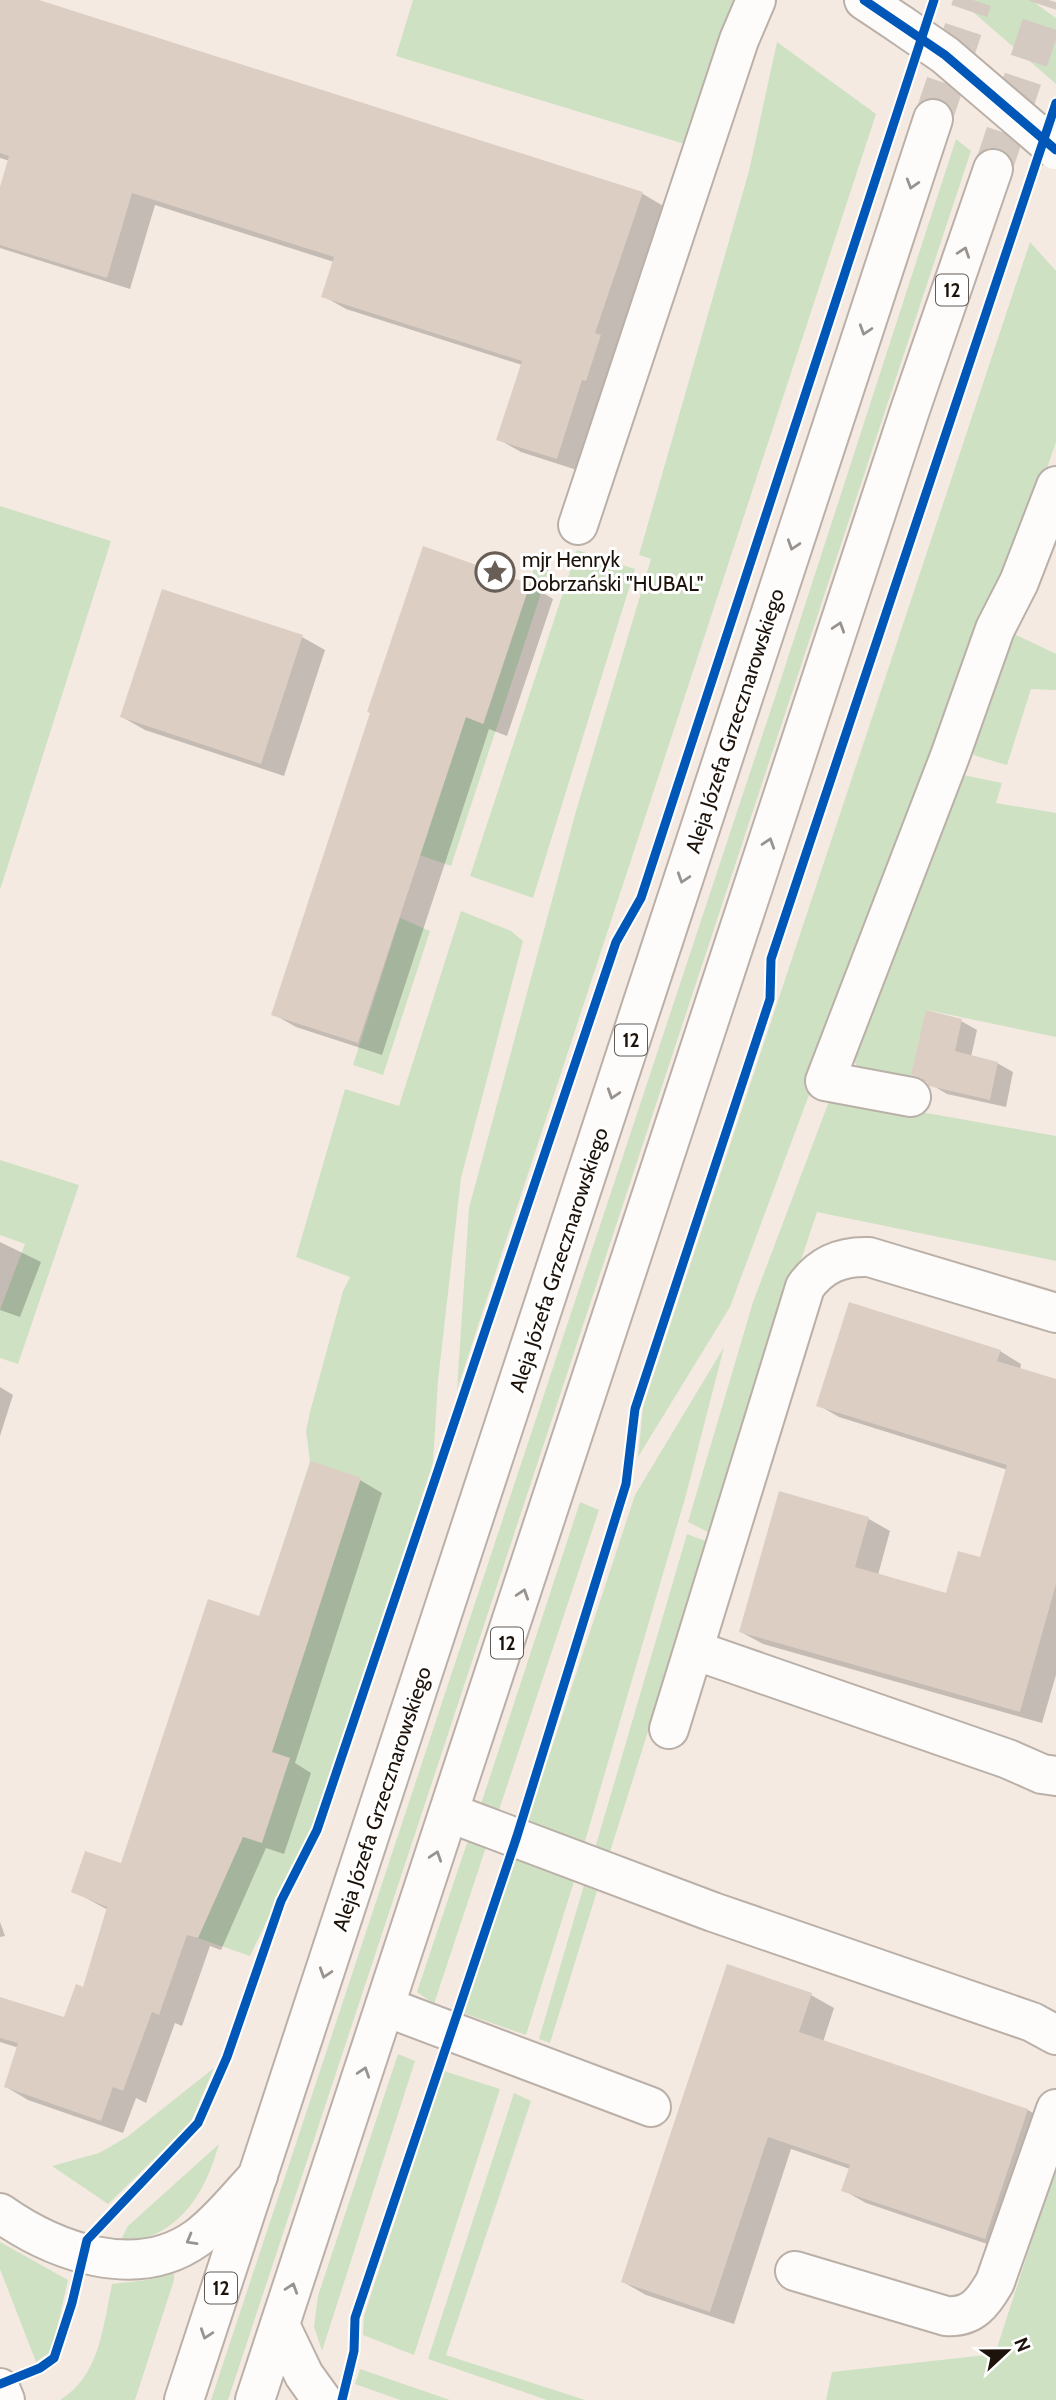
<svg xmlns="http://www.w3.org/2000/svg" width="1056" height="2400" viewBox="0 0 1056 2400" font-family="Cabin,sans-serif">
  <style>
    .green { fill: #cfe1c3 }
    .shadow { fill: #0003 }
    .building { fill: #dccec3 }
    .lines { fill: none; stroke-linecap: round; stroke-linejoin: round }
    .major-tunnel { stroke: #d4cac2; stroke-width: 38; stroke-dasharray: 38 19; stroke-linecap: butt }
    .minor-casing { stroke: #bab0a8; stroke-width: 42 }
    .major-casing { stroke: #bab0a8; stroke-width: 42 }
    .minor { stroke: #fdfcfb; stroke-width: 38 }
    .major { stroke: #fdfcfb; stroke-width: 38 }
    .minor-bridge-casing { stroke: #bab0a8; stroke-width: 42; stroke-linecap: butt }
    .minor-bridge { stroke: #fdfcfb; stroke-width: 38 }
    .cycleway-casing { stroke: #fff; stroke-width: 13 }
    .cycleway { stroke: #0057b8; stroke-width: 9 }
    .oneway { stroke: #98938f }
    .labels { text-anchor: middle; stroke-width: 6; stroke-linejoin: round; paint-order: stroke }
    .shield { fill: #fff; stroke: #615a54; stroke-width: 2 }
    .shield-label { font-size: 19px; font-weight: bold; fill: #1d130a }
    .poi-label { font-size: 21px; fill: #1d130a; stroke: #fff; text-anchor: start }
    .street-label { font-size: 21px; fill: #1d130a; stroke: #fff }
  </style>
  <rect width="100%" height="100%" fill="#f4eae2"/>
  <!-- green -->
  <g class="green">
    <polygon points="413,0 742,0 688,145 396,56"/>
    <polygon points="959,0 1031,0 1056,18 1056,84"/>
    <polygon points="777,42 876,114 457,1390 469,1208 576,811 651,559 639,555 749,171"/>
    <polygon points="956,139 971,151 228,2400 211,2400 781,679"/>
    <polygon points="1030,242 1056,271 1056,442 1005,590 816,1076 730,1307 638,1457 643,1407"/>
    <polygon points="0,506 111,541 0,890"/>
    <polygon points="577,550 635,569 533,898 470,876"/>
    <polygon points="536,559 551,563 451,866 420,855 465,717 484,723 530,584"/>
    <polygon points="1010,632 1056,654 1056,690 1031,689 1007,765 976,756 964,746"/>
    <polygon points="963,775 1002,783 996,803 1056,813 1056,1037 927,1010 910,1081 859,1071 850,1052"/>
    <polygon points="461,911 511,931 523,941 461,1178 438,1381 433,1463 314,1822 250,1956 198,1938 243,1837 311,1633 260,1616 310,1461 306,1431 310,1412 343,1291 350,1277 296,1257 345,1089 399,1106"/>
    <polygon points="400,918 430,931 383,1075 353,1065"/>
    <polygon points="831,1096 1056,1136 1056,1261 817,1212 710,1533 688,1522 753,1302"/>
    <polygon points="0,1160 79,1185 18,1364 0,1358 0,1310 25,1244 0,1235"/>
    <polygon points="724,1347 686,1495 583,1848 526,1826 635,1495"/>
    <polygon points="580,1502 599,1510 499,1810 481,1804"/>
    <polygon points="687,1534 708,1542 608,1858 594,1852"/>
    <polygon points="468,1840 486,1847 434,2004 417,1992"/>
    <polygon points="518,1852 576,1875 526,2035 463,2013"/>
    <polygon points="584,1885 597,1891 550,2043 539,2039"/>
    <polygon points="398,2054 415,2061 322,2351 314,2327 318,2296"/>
    <polygon points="214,2068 190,2124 108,2204 52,2166 99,2153 127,2137"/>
    <polygon points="444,2071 500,2089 414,2355 363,2335 364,2316"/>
    <polygon points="514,2093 531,2101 446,2355 585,2400 547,2400 428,2359"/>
    <path d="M219,2144C204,2197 178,2237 119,2244L128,2226Z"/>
    <polygon points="1056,2166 1056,2400 826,2400 832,2372 995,2354"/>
    <polygon points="0,2242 68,2280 54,2343 50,2352 36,2362 0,2269"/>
    <path d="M170,2272L174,2274V2280L135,2400H60C100,2376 103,2326 112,2284L147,2280Z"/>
    <polygon points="360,2369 450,2400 400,2400 355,2384"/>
  </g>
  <!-- shadow -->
  <g class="shadow">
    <polygon points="0,0 33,0 643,194 665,207 580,471 521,452 498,439 522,365 346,309 323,296 334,262 155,205 130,289 0,248 0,193 10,161 0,158"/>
    <polygon points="424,549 530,585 553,599 507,736 489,729 382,1055 296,1027 273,1014"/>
    <polygon points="163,591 302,637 325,650 284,776 145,730 122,717"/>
    <polygon points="961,1021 977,1030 971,1057 997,1063 1013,1072 1006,1107 947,1094 913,1074"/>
    <polygon points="0,1242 41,1262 20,1317 0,1310"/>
    <polygon points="1000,1351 1021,1364 1020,1370 1056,1381 1056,1675 1042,1723 763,1644 741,1632 780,1494 869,1519 890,1531 878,1575 947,1595 981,1559 1008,1470 839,1417 818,1405"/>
    <polygon points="0,1387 13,1395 0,1436"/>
    <polygon points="360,1480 382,1493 295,1763 311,1773 284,1854 266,1848 221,1950 210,1946 182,2026 175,2023 146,2103 136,2098 123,2133 28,2100 6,2087 19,2048 0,2042 0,1999 65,2019 84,1989 108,1910 73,1891 122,1865 260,1618"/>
    <polygon points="0,1922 5,1936 0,1937"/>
    <polygon points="811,1995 834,2008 823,2042 1028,2110 1051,2124 1008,2251 866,2203 843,2190 850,2169 791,2149 734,2324 646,2295 623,2282"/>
  </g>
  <!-- building -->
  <g class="building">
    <polygon points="0,0 39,0 643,192 595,333 601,335 586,381 582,380 557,459 496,440 522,361 321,297 334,257 132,193 107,278 0,245 0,187 9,156 0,153"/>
    <polygon points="423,546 530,584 483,724 466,717 358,1043 271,1015 370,713 367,712"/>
    <polygon points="162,589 303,635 261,764 120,717"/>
    <polygon points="926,1010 962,1019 955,1051 998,1062 990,1100 929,1086 925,1080 911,1075"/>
    <polygon points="849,1302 1001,1350 997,1361 1056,1379 1056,1584 1020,1712 739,1632 779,1491 869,1517 855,1567 946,1593 958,1551 980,1557 1007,1465 816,1406"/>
    <polygon points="311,1461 361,1478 272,1752 290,1758 262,1843 243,1837 198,1938 187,1935 159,2015 152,2012 123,2091 113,2087 101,2121 4,2087 18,2043 0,2038 0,1997 64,2017 76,1984 83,1987 107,1907 71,1892 85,1851 121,1863 208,1599 259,1616"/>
    <polygon points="727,1964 812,1993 799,2032 1028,2109 985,2239 841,2191 850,2165 768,2137 710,2312 621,2282"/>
  </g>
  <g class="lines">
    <!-- major-tunnel -->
    <g class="major-tunnel">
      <polyline points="933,119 973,0"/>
      <polyline points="993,169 1049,0"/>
    </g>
    <!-- minor casing -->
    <g class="minor-casing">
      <g id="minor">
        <polyline points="864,0 900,24"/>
        <polyline points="578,525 739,40 756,0"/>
        <polyline points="911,1097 825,1081 950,756 995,629 1019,582 1056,486"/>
        <polyline points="694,1650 1008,1759 1042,1774 1056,1776"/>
        <path d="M669,1729L805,1287C821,1264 842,1256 869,1257L1056,1313"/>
        <polyline points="450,1813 713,1912 1032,2022 1056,2035"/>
        <polyline points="386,2007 651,2107"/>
        <path d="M0,2213C54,2251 136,2282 197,2238C220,2221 238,2197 258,2176"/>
        <path d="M795,2271L946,2316C972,2318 983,2303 995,2282L1056,2109"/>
        <polyline points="280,2325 304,2375 322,2400"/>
        <polyline points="0,2388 5,2400"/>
      </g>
    </g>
    <!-- major casing -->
    <g class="major-casing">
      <g id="major">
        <polyline points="184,2400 933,119"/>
        <polyline points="255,2400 910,410 993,169"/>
      </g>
    </g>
    <!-- minor -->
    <use href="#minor" class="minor"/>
    <!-- major -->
    <use href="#major" class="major"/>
    <!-- minor-bridge casing -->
    <g class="minor-bridge-casing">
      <polyline id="minor-bridge" points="900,24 945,55 1056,150"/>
    </g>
    <!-- minor-bridge -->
    <use href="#minor-bridge" class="minor-bridge"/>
    <!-- cycleway casing -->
    <g class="cycleway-casing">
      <g id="cycleway">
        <polyline points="864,0 945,55 1056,150"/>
        <polyline points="0,2384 40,2368 54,2358 72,2303 87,2240 198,2123 227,2057 281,1901 317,1830 616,942 641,898 934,0"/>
        <polyline points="342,2400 354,2351 355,2318 517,1836 626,1484 635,1409 770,999 771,959 1056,103"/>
      </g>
    </g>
    <!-- cycleway -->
    <use href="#cycleway" class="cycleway"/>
  </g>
  <!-- one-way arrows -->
  <defs><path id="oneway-chevron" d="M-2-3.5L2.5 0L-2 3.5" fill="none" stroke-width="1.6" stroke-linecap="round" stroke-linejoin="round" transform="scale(1.75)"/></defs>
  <g class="oneway">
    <use href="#oneway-chevron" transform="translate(912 184) rotate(107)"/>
    <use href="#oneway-chevron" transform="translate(964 252) rotate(-71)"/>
    <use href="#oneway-chevron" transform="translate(865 330) rotate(108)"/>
    <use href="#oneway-chevron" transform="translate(793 545) rotate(108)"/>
    <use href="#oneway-chevron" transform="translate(839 627) rotate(-72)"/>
    <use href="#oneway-chevron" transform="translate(769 843) rotate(-72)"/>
    <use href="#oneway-chevron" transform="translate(683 878) rotate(108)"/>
    <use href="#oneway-chevron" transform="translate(613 1094) rotate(108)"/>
    <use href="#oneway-chevron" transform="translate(523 1594) rotate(-72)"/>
    <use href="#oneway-chevron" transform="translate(436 1856) rotate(-72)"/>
    <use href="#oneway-chevron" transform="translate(325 1973) rotate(108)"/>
    <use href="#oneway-chevron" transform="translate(364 2072) rotate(-72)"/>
    <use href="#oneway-chevron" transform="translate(191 2240) rotate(150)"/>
    <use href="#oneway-chevron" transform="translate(292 2288) rotate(-72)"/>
    <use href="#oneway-chevron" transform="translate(206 2334) rotate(109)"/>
  </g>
  <!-- icons -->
  <defs>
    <g id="sight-ring" transform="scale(2.0125)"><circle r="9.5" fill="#fff" stroke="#685e56" stroke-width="1.5"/><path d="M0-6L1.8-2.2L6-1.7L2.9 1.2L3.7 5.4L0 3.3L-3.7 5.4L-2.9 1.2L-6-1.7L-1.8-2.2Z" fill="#685e56"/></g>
  </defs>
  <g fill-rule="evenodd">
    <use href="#sight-ring" x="495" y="572"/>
  </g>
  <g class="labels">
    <!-- shield labels -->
    <g class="shield">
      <rect x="936" y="274.5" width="32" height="31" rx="5"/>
      <rect x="615" y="1024.5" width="32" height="31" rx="5"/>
      <rect x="491" y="1627.5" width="32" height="31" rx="5"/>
      <rect x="205" y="2272.5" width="32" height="31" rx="5"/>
    </g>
    <g class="shield-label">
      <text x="952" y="297">12</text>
      <text x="631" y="1047">12</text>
      <text x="507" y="1650">12</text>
      <text x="221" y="2295">12</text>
    </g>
    <!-- poi labels -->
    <g class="poi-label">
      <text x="522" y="567">mjr Henryk<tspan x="522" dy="24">Dobrzański "HUBAL"</tspan></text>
    </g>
    <!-- street labels -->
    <g class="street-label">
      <text transform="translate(735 721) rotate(-72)" y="7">Aleja Józefa Grzecznarowskiego</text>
      <text transform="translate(559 1260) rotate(-72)" y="7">Aleja Józefa Grzecznarowskiego</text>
      <text transform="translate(382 1799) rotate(-72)" y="7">Aleja Józefa Grzecznarowskiego</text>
    </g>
  </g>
  <!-- north arrow -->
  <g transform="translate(1007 2351) rotate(68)" stroke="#ffffff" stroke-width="5" paint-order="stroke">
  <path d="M0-5L12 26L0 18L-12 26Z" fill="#1d130a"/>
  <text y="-10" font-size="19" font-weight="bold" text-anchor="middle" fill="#1d130a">N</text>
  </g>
</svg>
